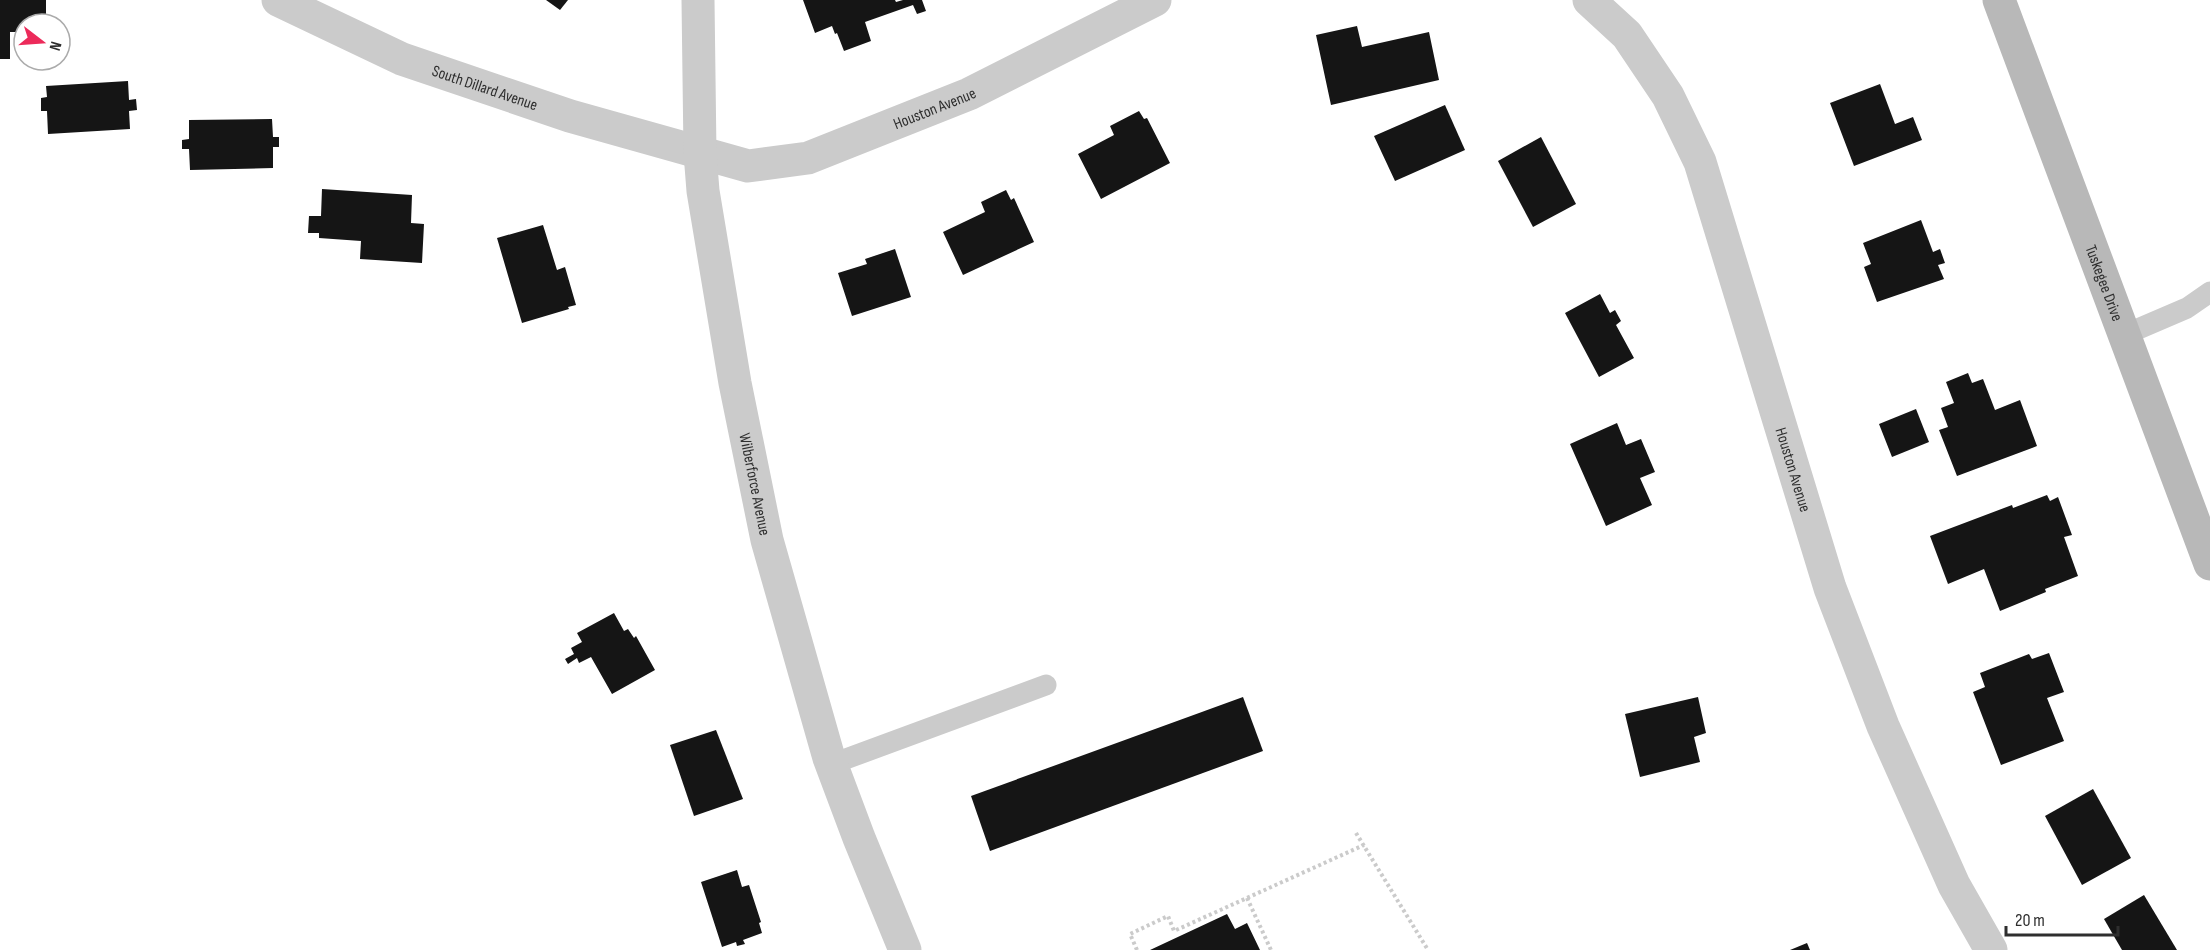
<svg xmlns="http://www.w3.org/2000/svg" width="2210" height="950" viewBox="0 0 2210 950" font-family="'Sofia Sans Condensed',sans-serif">
  <style>
    .building { fill: #151515 }
    .lines { fill: none; stroke-linecap: round; stroke-linejoin: round }
    .path { stroke: #cbcbcb; stroke-width: 4; stroke-dasharray: 3 3; stroke-linecap: butt }
    .lane { stroke: #cbcbcb; stroke-width: 21 }
    .street { stroke: #cbcbcb; stroke-width: 33 }
    .secondary { stroke: #b8b8b8; stroke-width: 33 }
    .labels { text-anchor: middle; stroke-width: 6; stroke-linejoin: round; paint-order: stroke }
    .street-label { font-size: 16px; fill: #2e2e2e; stroke: #fff }
  </style>
  <rect width="100%" height="100%" fill="#fff"/>
  <!-- building -->
  <g class="building">
    <polygon points="0,0 46,0 46,24 24,24 24,32 10,32 10,59 0,59"/>
    <polygon points="546,0 568,0 560,10"/>
    <polygon points="803,0 895,0 896,2 903,0 922,0 926,11 917,14 913,5 865,22 871,41 844,51 837,33 835,34 832,26 815,33"/>
    <polygon points="1357,26 1362,47 1429,32 1439,80 1331,105 1316,35"/>
    <polygon points="128,81 129,100 136,99 137,110 129,111 130,129 48,134 47,111 41,111 41,98 47,97 46,86"/>
    <polygon points="1880,84 1895,124 1913,117 1922,140 1854,166 1830,103"/>
    <polygon points="1445,105 1465,150 1395,181 1374,136"/>
    <polygon points="1139,111 1144,119 1147,118 1170,163 1101,199 1078,154 1114,135 1110,126"/>
    <polygon points="272,119 273,137 279,137 279,147 273,147 273,168 190,170 189,149 182,149 182,140 189,139 189,120"/>
    <polygon points="1541,137 1576,204 1533,227 1498,161"/>
    <polygon points="322,189 412,195 411,223 424,224 422,263 360,259 361,241 319,238 319,233 308,233 309,216 321,216"/>
    <polygon points="1006,190 1011,200 1014,198 1034,242 963,275 943,232 985,212 981,202"/>
    <polygon points="1921,220 1933,252 1940,249 1945,263 1938,265 1944,279 1877,302 1864,267 1871,264 1863,243"/>
    <polygon points="543,225 557,270 565,267 576,305 568,307 569,309 522,323 497,238"/>
    <polygon points="895,249 911,297 852,316 838,273 867,264 865,259"/>
    <polygon points="1600,294 1610,313 1615,310 1621,321 1616,325 1634,358 1599,377 1565,313"/>
    <polygon points="1968,373 1972,383 1983,379 1995,410 2020,400 2037,446 1957,476 1939,430 1948,427 1941,408 1954,403 1946,382"/>
    <polygon points="1916,409 1929,442 1892,457 1879,424"/>
    <polygon points="1617,423 1626,445 1641,439 1655,472 1640,478 1652,505 1606,526 1570,444"/>
    <polygon points="2047,495 2050,501 2058,497 2072,535 2064,537 2078,576 2045,589 2046,592 2000,611 1984,569 1948,584 1930,536 2012,505 2013,508"/>
    <polygon points="614,613 624,631 628,629 634,638 636,636 655,670 612,694 591,657 579,663 577,658 568,664 565,659 574,654 571,648 582,642 577,633"/>
    <polygon points="2049,653 2064,692 2047,698 2064,741 2001,765 1973,692 1985,687 1980,673 2029,654 2032,659"/>
    <polygon points="1243,697 1263,751 990,851 971,796"/>
    <polygon points="1698,697 1706,733 1694,737 1700,762 1640,777 1625,714"/>
    <polygon points="716,730 743,799 694,816 670,745"/>
    <polygon points="2093,789 2131,858 2082,885 2045,816"/>
    <polygon points="737,870 742,887 749,885 761,922 759,923 762,933 743,940 745,944 737,946 736,942 722,947 701,882"/>
    <polygon points="2144,895 2177,950 2122,950 2115,938 2104,919"/>
    <polygon points="1227,914 1235,929 1247,923 1260,950 1150,950"/>
    <polygon points="1807,943 1810,950 1790,950"/>
  </g>
  <g class="lines">
    <!-- path -->
    <g class="path">
      <polyline points="1356,833 1428,950"/>
      <polyline points="1247,898 1271,950"/>
      <polyline points="1137,950 1130,934 1168,916 1174,931 1364,845"/>
    </g>
    <!-- lane -->
    <g class="lane">
      <polyline points="2124,335 2187,308 2210,292"/>
      <polyline points="832,764 1046,685"/>
    </g>
    <!-- street -->
    <g class="street">
      <path id="s1" d="M278,0L402,59L570,116L748,166L808,158L969,94L1155,0"/>
      <path id="s2" d="M698,0L700,153L703,191L735,383L767,540L829,758L859,838L905,950"/>
      <path id="s3" d="M1589,0L1627,35L1668,96L1700,162L1830,588L1883,726L1954,885L1991,950"/>
    </g>
    <!-- secondary -->
    <path class="secondary" id="s4" d="M1999,0L2210,564"/>
  </g>
  <g class="labels">
    <!-- street labels -->
    <g class="street-label">
      <text dy="6" stroke="none"><textPath href="#s1" startOffset="225">South Dillard Avenue</textPath></text>
      <text dy="6" stroke="none"><textPath href="#s1" startOffset="696">Houston Avenue</textPath></text>
      <text dy="6" stroke="none"><textPath href="#s4" startOffset="302">Tuskegee Drive</textPath></text>
      <text dy="6" stroke="none"><textPath href="#s3" startOffset="520">Houston Avenue</textPath></text>
      <text dy="6" stroke="none"><textPath href="#s2" startOffset="489">Wilberforce Avenue</textPath></text>
    </g>
  </g>
  <!-- north arrow -->
  <g transform="translate(42 42) rotate(107)"><circle r="28" fill="#ffffff" stroke="#ababab" stroke-width="1.5"/>
  <path d="M0-4.5L10 22L0 15L-10 22Z" fill="#ec2a5a"/>
  <text y="-9" font-size="16" font-weight="bold" text-anchor="middle" fill="#2e2e2e">N</text>
  </g>
  <!-- scale -->
  <path d="M2006 926v9h112v-9" fill="none" stroke="#2e2e2e" stroke-width="3"/>
  <text x="2015" y="926" font-size="18" fill="#2e2e2e" stroke="#ffffff" stroke-width="4.5" paint-order="stroke">20 m</text>
</svg>
